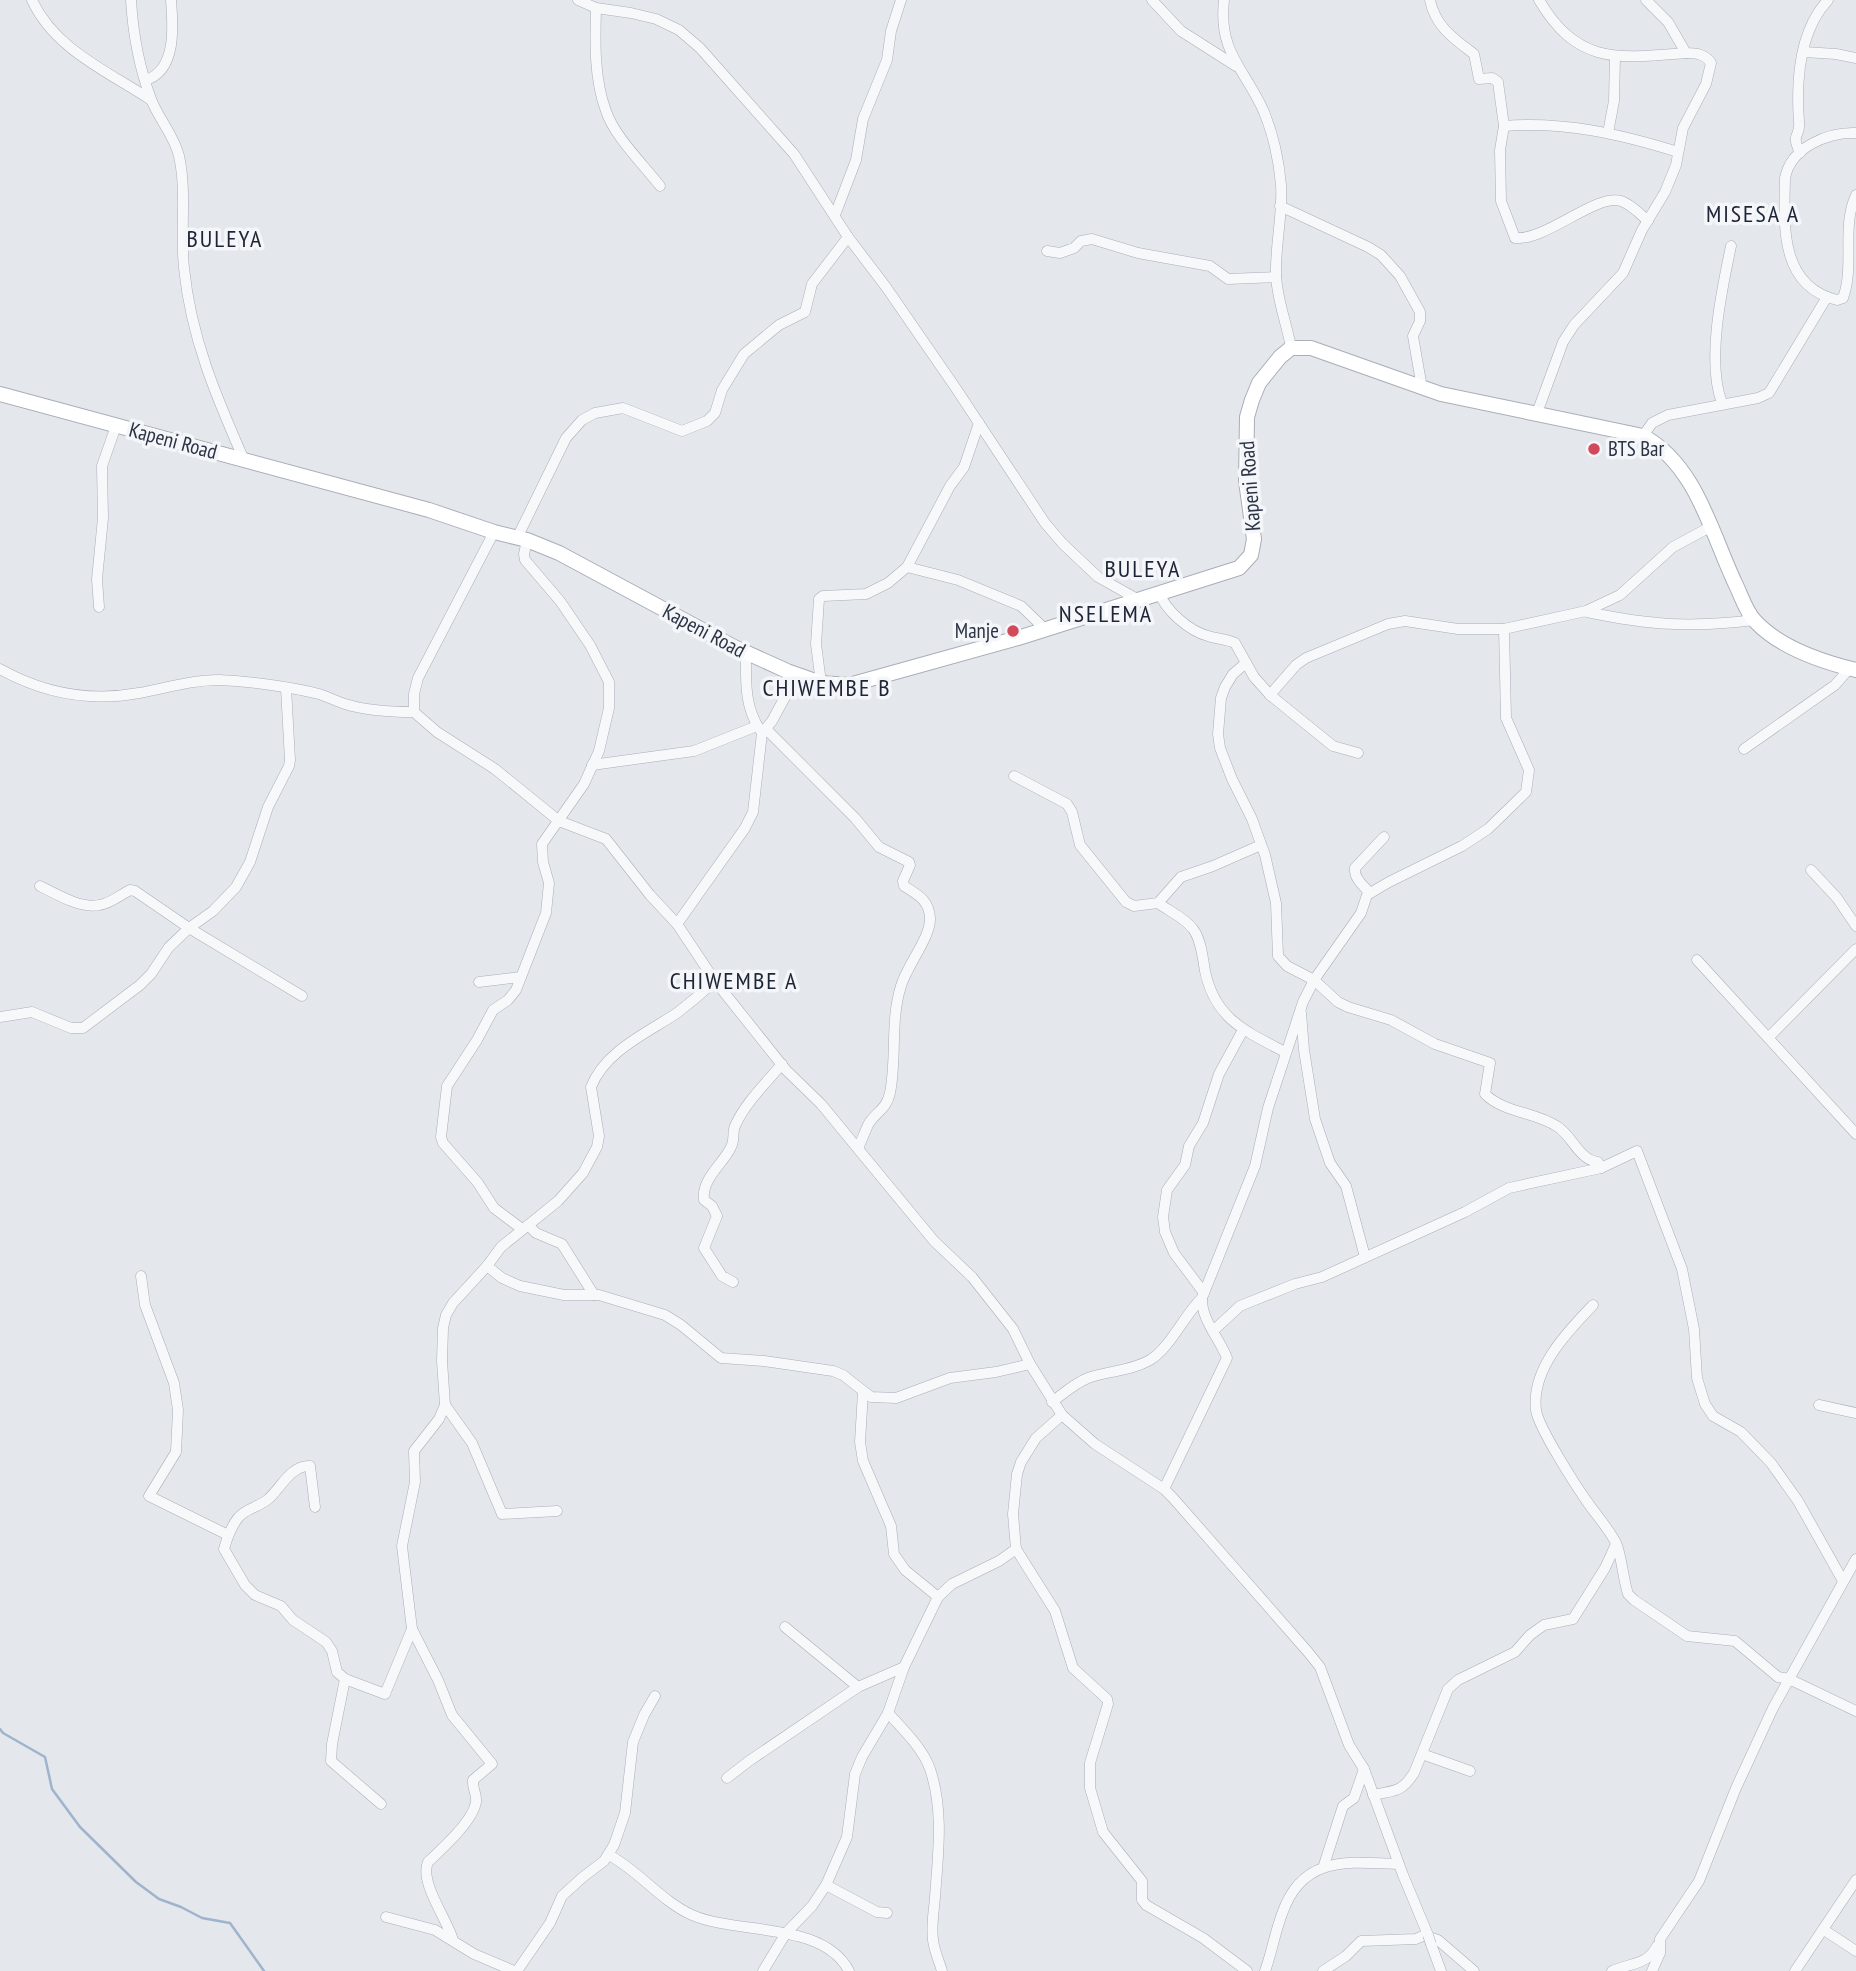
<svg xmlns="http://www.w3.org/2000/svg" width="1856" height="1971" viewBox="0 0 1856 1971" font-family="'PT Sans Narrow',sans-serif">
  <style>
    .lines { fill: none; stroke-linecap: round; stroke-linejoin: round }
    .stream { stroke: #9fb4cc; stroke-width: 2.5 }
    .street-casing { stroke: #a9aeb7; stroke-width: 11 }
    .secondary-casing { stroke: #a9aeb7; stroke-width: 16 }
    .street { stroke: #f7f8fa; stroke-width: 10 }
    .secondary { stroke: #fff; stroke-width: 14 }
    .street-bridge-casing { stroke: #a9aeb7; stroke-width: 11; stroke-linecap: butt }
    .street-bridge { stroke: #f7f8fa; stroke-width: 10 }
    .poi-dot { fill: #d1495b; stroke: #f4f6f9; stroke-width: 2.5 }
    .labels { text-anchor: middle; stroke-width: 7; stroke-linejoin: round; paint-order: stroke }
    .street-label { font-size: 21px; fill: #2b3445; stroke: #f4f6f9 }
    .poi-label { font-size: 21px; fill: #2b3445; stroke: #f4f6f9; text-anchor: start }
    .quarter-label { font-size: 24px; letter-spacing: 2px; fill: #1d2536; stroke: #f4f6f9 }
  </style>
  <rect width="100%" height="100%" fill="#e4e7ec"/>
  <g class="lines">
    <!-- stream -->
    <polyline class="stream" points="0,1729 3,1733 45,1757 52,1789 80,1827 136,1882 159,1899 181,1907 202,1918 230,1923 264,1971"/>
    <!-- street casing -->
    <g class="street-casing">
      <g id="street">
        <path d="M32,0C54,49 109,72 151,100"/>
        <path d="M131,0C133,34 139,67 151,99C158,118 174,135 179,156C187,192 180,231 184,268C191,338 216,396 244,460"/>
        <polyline points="578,0 596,8 631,13 656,19 679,30 700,48 794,154 848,237 886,287 955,387 1045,523 1063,544 1098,577 1139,600"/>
        <polyline points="1152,0 1181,31 1236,66"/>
        <path d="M1224,0C1218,53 1245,69 1264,112C1273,134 1279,162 1281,185C1283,215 1275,245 1276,275C1277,300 1287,324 1291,348"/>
        <path d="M1430,0C1435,26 1454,39 1474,54L1479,79L1492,78L1498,82L1504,126L1500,150L1501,201L1515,238C1546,241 1596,193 1621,201C1631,204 1640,214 1648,221"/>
        <path d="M1539,0C1578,66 1619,58 1686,53"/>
        <path d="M596,8C595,42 594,79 606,111C614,136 643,164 660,186"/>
        <polyline points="1804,52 1836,54 1856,58"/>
        <path d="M146,80C177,70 173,25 171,0"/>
        <path d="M1504,126C1564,121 1620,134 1678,152"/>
        <polyline points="1608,133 1614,101 1615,56"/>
        <path d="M1856,133C1828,132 1791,147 1785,178C1784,224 1779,286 1837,300L1843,298C1855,265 1841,227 1856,195"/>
        <path d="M1800,153C1790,131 1801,138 1799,122C1796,81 1799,31 1828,0"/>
        <polyline points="1280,206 1368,247 1381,255 1400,276 1420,312 1420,321 1413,336 1422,388"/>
        <polyline points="835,215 856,160 863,119 887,60 891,31 901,0"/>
        <polyline points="1047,251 1060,253 1074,248 1081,241 1092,239 1138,253 1210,266 1228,279 1276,277"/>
        <path d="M1722,403C1706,361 1722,289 1731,246"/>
        <path d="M1537,413L1563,342L1574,325L1623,273L1642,230L1665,192L1676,165L1683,128L1706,84L1711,63C1705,54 1696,53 1686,53L1668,22L1646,0"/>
        <polyline points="1643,436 1652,423 1668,415 1758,398 1769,393 1827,297"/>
        <polyline points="494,532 418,678 414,694 414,712 437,732 495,769 559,821 606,839 650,895 677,924 715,981 786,1070 821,1104 934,1241 972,1277 1013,1329 1030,1364 1062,1415 1095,1444 1164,1489 1173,1498 1308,1652 1320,1667 1349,1745 1364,1769 1403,1875 1428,1935"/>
        <polyline points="517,538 566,438 582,420 595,413 623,408 682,431 707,421 715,413 722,390 744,354 779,325 805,312 812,284 848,237"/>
        <polyline points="907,567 958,580 1021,606 1045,629"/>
        <path d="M1159,592C1165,610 1189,631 1208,636C1217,639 1227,639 1235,643L1254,677L1270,695L1333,746L1358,753"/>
        <polyline points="99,607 97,579 103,518 102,466 116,426"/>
        <path d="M1587,612C1649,625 1690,628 1754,620"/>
        <path d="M746,653C746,680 744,706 760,730"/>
        <path d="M1246,663L1233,674L1225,687L1221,698L1218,734L1220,748L1232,779L1252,819L1265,855L1276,903L1278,956L1287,966L1314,980L1338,1002L1348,1007L1391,1020L1435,1044L1490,1063L1485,1094C1504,1113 1536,1112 1558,1127C1573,1137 1579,1160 1598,1162L1601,1168"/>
        <path d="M0,669C43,693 90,702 139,693C166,688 191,680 219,680C248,681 291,687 319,694C328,697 336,701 345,704C367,711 390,712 414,712"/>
        <polyline points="821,683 816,644 819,599 823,596 866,594 888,583 907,567 950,486 964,467 979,423"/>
        <polyline points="1270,695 1296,665 1306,658 1388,624 1405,621 1458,629 1504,629 1586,611 1620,595 1673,547 1710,527"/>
        <path d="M766,729L855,818L879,847L909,862L910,865L903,881L904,886C918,895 929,900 930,918C931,937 907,965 901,986C890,1020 897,1058 890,1093C886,1110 877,1111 869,1123C865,1131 862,1140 858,1148"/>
        <polyline points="1744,749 1835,685 1849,669"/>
        <polyline points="592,765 694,751 757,726"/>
        <polyline points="1014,776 1067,804 1072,812 1080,845 1126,902 1134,906 1158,903 1181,877 1213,866 1261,845"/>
        <polyline points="1811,870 1837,898 1856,926"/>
        <path d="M40,886C56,894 81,909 99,905C110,904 120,895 130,890L135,891L189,928L302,996"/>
        <path d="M1370,893C1363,885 1354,879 1355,868L1384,837"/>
        <path d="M1158,903C1169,911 1185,918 1193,929C1201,939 1203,959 1205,971C1215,1019 1245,1031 1285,1052"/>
        <polyline points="677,924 745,828 753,812 762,733 772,721 797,675"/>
        <polyline points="1697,960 1856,1134"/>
        <polyline points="479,982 521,977"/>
        <polyline points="1301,1013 1304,1050 1315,1119 1330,1163 1346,1186 1365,1257"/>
        <polyline points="0,1017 32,1012 71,1028 83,1028 140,985 151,974 169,947 189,928 213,911 236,887 250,862 268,807 289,766 290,760 286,688"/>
        <polyline points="1769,1037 1856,949"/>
        <polyline points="528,1225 536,1233 562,1244 594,1295"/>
        <polyline points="522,1229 494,1208 478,1183 443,1143 441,1137 447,1086 477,1040 493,1010 508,1000 516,990 546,913 549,883 543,862 542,844 584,784 599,751 609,708 609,682 590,645 560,601 525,560 524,554 527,540"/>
        <polyline points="487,1266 502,1278 520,1286 564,1295 599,1295 665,1315 681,1325 721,1358 764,1361 833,1371 843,1375 871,1397 896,1398 950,1378 996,1372 1030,1364"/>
        <polyline points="141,1276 145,1305 174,1383 178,1410 176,1452 149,1496 228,1535"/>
        <path d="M733,1282L722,1276L704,1248L717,1216L712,1206L704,1200C701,1179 724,1163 731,1147C735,1140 732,1133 735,1126C745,1103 766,1083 782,1064"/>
        <polyline points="1204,1293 1174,1253 1165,1232 1163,1217 1167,1190 1185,1165 1189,1146 1203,1123 1219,1074 1243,1030"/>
        <path d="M1593,1305C1567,1332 1531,1369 1536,1410C1538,1427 1576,1486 1588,1503C1597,1516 1609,1529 1616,1543C1622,1557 1623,1579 1628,1594L1634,1600L1687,1636L1735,1641L1778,1677L1789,1679L1856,1711"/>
        <polyline points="1213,1331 1240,1306 1295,1284 1322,1277 1465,1212 1509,1188 1601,1168 1637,1151 1682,1269 1694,1329 1697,1378 1705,1404 1713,1416 1741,1432 1771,1463 1798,1501 1843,1581"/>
        <polyline points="863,1392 860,1442 863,1461 891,1526 894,1554 905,1570 938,1597"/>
        <path d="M1052,1402C1063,1394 1075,1383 1088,1378C1108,1371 1131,1371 1150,1360C1171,1347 1184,1315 1202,1298L1255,1166L1268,1108L1303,1002L1314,980L1361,913L1367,895L1389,882L1462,846L1488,829L1526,792L1529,770L1506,718L1504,629"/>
        <polyline points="445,1405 472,1443 502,1514 557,1511"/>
        <polyline points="1819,1405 1856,1413"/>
        <polyline points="1062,1415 1036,1438 1021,1462 1017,1474 1013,1514 1016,1549 1055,1611 1073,1668 1107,1699 1108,1704 1090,1763 1090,1788 1103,1832 1142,1881 1142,1900 1146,1905 1203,1938 1247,1971"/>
        <path d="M1164,1489L1227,1358C1219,1338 1201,1319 1202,1298"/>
        <path d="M315,1507L310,1466C290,1465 280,1490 267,1500C258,1507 245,1509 238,1518C231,1527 227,1538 224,1549L245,1585L255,1595L281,1606L293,1620L326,1642L332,1651L337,1672L345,1679L332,1744L331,1761L381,1804"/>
        <polyline points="785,1627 858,1687"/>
        <path d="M412,1629L438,1680L452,1715L492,1764L473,1780C472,1788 477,1794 476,1802C473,1821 442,1849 428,1862C419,1882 447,1919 453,1940"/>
        <path d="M345,1679L385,1694L412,1629L402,1546L415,1482L414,1451L439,1419L445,1405L442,1361L443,1328L446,1315L453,1303L487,1266L501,1247L558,1201L583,1173L597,1147L599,1136L591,1087C605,1051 647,1033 677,1013C690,1003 703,992 715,981"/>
        <path d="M888,1713C903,1729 923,1749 930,1769C944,1810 938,1855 935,1897C934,1911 931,1926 933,1940C934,1950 939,1961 942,1971"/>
        <polyline points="1422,1754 1470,1771"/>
        <polyline points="727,1778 749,1761 858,1687 904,1667"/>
        <path d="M1373,1795C1395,1790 1401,1793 1414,1773L1448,1689L1458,1680L1515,1652L1530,1635L1544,1625L1573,1619L1605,1568L1616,1544"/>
        <path d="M609,1855C639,1871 661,1901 692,1915C738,1935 823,1921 849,1971"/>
        <polyline points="1324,1865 1343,1806 1354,1798 1364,1769"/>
        <polyline points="826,1885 877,1912 887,1913"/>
        <polyline points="386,1917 435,1930 474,1954 514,1971"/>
        <polyline points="1824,1930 1856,1951"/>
        <polyline points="1431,1944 1441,1971"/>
        <polyline points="517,1971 550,1923 562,1896 583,1877 604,1861 614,1845 625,1813 633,1742 644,1715 655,1696"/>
        <polyline points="763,1971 786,1933 812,1906 826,1885 847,1837 855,1774 862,1757 888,1713 904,1667 938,1597 952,1584 999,1561 1016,1549"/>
        <path d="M1265,1971C1272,1952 1275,1932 1282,1914C1302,1855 1348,1862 1398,1864"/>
        <polyline points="1323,1971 1346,1956 1361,1941 1416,1939 1427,1934 1426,1936 1438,1940 1474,1971"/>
        <path d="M1612,1971C1630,1963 1648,1965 1657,1946"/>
        <polyline points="1652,1971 1660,1953 1660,1939 1699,1881 1736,1788 1773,1708 1856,1559"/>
        <polyline points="1795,1971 1856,1880"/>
      </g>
    </g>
    <!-- secondary casing -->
    <g class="secondary-casing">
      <path id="secondary" d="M0,394L429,510L494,532L527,540L559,553L734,647L787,671L821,683L849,685L1018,638L1239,568L1251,555L1254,539L1246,481L1247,417L1252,400L1259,383L1280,357L1291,348H1311L1441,394L1643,436C1696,465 1711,532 1735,583C1741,595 1746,612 1755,621C1779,647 1823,662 1856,670"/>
    </g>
    <!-- street -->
    <use href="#street" class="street"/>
    <!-- secondary -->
    <use href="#secondary" class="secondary"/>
    <!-- street-bridge casing -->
    <g class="street-bridge-casing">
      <polyline id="street-bridge" points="1428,1935 1431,1944"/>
    </g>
    <!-- street-bridge -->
    <use href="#street-bridge" class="street-bridge"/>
  </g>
  <!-- markers -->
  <g class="poi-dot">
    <circle cx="1594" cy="449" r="7"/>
    <circle cx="1013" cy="631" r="7"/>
  </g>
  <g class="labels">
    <!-- street labels -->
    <g class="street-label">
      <text transform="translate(173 441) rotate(15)" y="7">Kapeni Road</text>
      <text transform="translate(1250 486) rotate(-94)" y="7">Kapeni Road</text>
      <text transform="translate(704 631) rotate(28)" y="7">Kapeni Road</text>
    </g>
    <!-- poi labels -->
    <g class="poi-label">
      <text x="1608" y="456">BTS Bar</text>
      <text x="999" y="638" text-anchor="end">Manje</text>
    </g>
    <!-- quarter labels -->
    <g class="quarter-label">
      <text x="1753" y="222">MISESA A</text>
      <text x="225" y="247">BULEYA</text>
      <text x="1143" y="577">BULEYA</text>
      <text x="1106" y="622">NSELEMA</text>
      <text x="827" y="696">CHIWEMBE B</text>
      <text x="734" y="989">CHIWEMBE A</text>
    </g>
  </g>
</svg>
